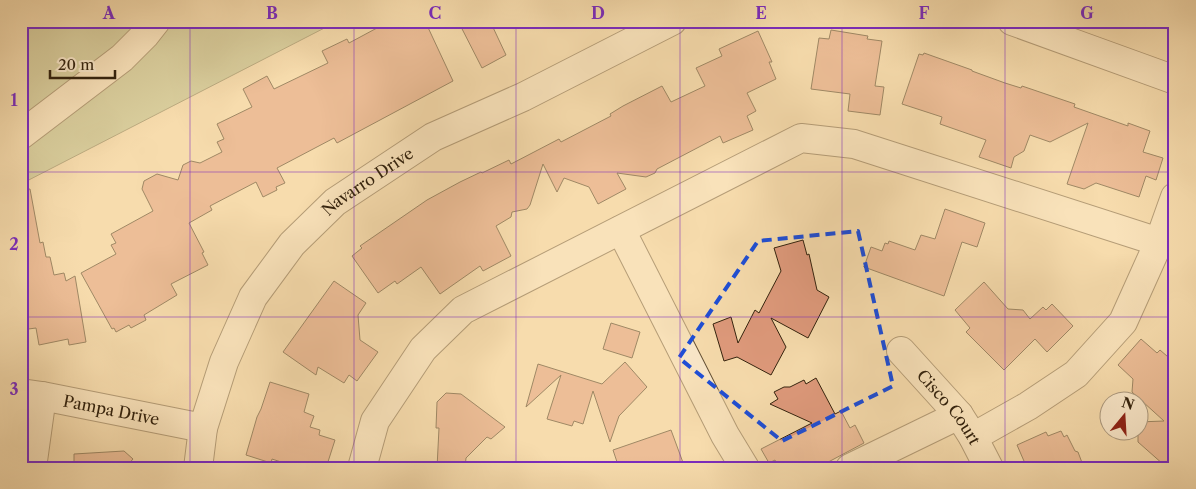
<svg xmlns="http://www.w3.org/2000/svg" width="1196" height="489" viewBox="0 0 1196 489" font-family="'Libre Caslon Text',serif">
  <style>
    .green { fill: #b8c28e; stroke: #76724e }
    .building { fill: #df9a7c; stroke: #34230e }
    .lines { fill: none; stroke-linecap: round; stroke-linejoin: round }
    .minor-casing { stroke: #655136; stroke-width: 30 }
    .minor { stroke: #fae8ca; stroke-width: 28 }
    .marked { fill: none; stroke: #1d4ed8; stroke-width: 4; stroke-dasharray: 10 6; stroke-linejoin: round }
    .grid { fill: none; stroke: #7b2cbf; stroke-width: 1; stroke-opacity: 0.55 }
    .labels { text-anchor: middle; stroke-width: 4; stroke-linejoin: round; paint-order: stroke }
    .street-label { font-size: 16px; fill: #34230e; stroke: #fae8ca }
    .neatline { fill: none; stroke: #7b2cbf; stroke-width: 2 }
    .grid-label { font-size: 16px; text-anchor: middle; font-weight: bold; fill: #7b2cbf }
  </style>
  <rect width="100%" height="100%" fill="#f7dcad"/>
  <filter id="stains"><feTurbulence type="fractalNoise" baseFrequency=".004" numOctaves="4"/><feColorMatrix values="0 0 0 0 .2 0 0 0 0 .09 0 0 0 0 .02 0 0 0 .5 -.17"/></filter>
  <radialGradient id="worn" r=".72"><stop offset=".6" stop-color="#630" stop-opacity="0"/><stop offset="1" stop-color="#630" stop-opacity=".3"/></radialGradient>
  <!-- green -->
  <polygon class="green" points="21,21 338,21 21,184"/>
  <!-- building -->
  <g class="building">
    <polygon points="390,21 425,21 453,81 337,143 334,138 277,168 285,183 276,187 277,190 263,197 256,182 210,206 212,210 189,223 204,252 202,253 208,265 171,284 177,295 144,315 146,320 131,328 129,325 116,332 114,328 112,329 81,273 116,254 111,245 116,243 111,234 153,211 142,189 144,181 157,174 178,180 183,165 191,161 200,163 222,152 217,142 224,139 217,124 252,107 243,89 267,76 274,89 328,63 322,51 347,39 349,43"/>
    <polygon points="458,21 490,21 506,55 482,68"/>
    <polygon points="831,30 868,36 867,39 882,41 875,86 884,87 880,115 848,111 850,94 811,89 819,38 829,39"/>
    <polygon points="758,31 772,62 769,62 776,79 747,93 756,111 747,116 753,130 723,143 720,136 657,169 655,173 646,177 617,173 626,189 598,204 589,187 564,178 557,192 543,164 530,205 527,209 512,212 511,217 496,226 511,256 483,271 480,266 440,294 421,267 397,284 395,281 378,293 352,256 362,248 360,246 427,200 460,182 481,172 482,173 509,160 511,164 559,139 561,142 611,116 610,114 623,106 662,86 671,102 705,86 696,68 722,56 719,49"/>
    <polygon points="924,53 972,70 972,71 1005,83 1021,88 1022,86 1075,104 1074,107 1128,126 1128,123 1150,131 1143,152 1163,158 1156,180 1146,176 1139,197 1096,183 1084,189 1067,184 1088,123 1050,142 1030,135 1024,151 1014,157 1011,168 979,157 986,140 940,124 942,117 902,104 919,54 923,55"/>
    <polygon points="30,189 40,243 43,242 46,257 50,257 54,275 64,273 66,281 75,276 86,342 69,345 68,339 39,345 36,328 21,330 21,190"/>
    <polygon points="945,209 985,223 977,247 962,242 944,296 864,267 871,247 882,251 885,243 888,244 889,241 915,250 921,235 935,239"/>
    <polygon points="803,240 807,255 809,254 817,290 829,297 808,338 771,318 786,347 771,375 737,357 724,361 713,324 731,317 738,343 755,310 759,313 781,271 774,248"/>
    <polygon points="334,281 366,303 358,315 360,340 378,352 357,381 349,375 344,383 318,367 316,375 283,352"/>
    <polygon points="984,282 1008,309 1023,310 1030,319 1043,307 1046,310 1052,304 1073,326 1047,352 1035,339 1004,370 966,332 970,328 955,310"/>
    <polygon points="611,323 640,332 632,358 603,349"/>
    <polygon points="1141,339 1157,353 1160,350 1175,363 1175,452 1164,465 1138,442 1138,422 1164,421 1132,392 1133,379 1118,365"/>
    <polygon points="625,362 647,387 619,416 610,442 593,391 583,424 574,421 572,426 547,419 561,375 526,407 538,364 602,384"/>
    <polygon points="816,378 835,414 841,411 850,428 855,425 864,443 817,468 779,468 775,460 769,463 761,449 812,423 770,404 778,399 774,392 784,387 790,387 804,380 806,384"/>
    <polygon points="270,382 309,394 304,412 314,416 310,427 320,430 319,435 335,440 326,468 299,468 272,459 271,463 246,455 257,417 261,409"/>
    <polygon points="446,393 461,394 505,427 491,439 487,437 466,458 465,468 437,468 439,428 436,428 437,402"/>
    <polygon points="671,430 685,468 619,468 613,450"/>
    <polygon points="1061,431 1064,437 1067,435 1075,451 1078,452 1084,468 1027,468 1017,445 1046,432 1048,436"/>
    <polygon points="124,451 133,459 125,468 74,468 74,454"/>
  </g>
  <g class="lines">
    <!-- minor casing -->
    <g class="minor-casing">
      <g id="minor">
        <polyline points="1012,21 1175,80"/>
        <polyline points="21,135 122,58 145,35 156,21"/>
        <polyline points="621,230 725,435 745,468"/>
        <path id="s1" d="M901,351L959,415L973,437L989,468"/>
        <path id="s2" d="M21,393L42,396L203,428"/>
        <polyline points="973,437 1028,406 1076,374 1123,322 1159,242 1175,197"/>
        <polyline points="32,468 42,396"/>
        <path id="s3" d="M198,468L203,428L224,362L253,297L292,244L335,202L433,137L523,97L672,21"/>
        <polyline points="362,468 375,421 423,349 463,310 801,138 854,144 1159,242"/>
        <polyline points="850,468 959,415"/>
      </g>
    </g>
    <!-- minor -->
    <use href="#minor" class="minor"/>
  </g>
  <!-- marked area -->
  <path d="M0 0H1196V489H0ZM858,231L893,386L782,441L679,358L758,241Z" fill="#f7dcad" fill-opacity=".55" fill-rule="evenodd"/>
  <path class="marked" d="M858,231L893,386L782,441L679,358L758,241Z"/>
  <!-- grid -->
  <path class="grid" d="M190,21V468M354,21V468M516,21V468M680,21V468M842,21V468M1005,21V468M21,172H1175M21,317H1175"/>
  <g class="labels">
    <!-- street labels -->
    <g class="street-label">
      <text dy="6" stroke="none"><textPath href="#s3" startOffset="345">Navarro Drive</textPath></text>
      <text dy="6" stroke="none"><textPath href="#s1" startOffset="74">Cisco Court</textPath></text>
      <text dy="6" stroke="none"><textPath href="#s2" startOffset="92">Pampa Drive</textPath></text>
    </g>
  </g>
  <!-- margin -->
  <rect width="1196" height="489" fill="none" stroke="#f7dcad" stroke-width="55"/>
  <!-- north arrow -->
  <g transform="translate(1124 416) rotate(18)"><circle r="24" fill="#fae8ca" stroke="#ab997f"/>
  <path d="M0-4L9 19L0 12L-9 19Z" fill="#8f2418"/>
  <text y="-8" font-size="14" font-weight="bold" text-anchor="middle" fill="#34230e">N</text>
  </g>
  <!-- scale -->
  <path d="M50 70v8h65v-8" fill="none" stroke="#34230e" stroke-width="2.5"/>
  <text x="58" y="70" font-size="15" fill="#34230e" stroke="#fae8ca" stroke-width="4" paint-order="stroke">20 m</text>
  <rect x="28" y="28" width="1140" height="434" class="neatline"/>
  <g class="grid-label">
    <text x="109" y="19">A</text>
    <text x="272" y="19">B</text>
    <text x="435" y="19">C</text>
    <text x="598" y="19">D</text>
    <text x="761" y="19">E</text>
    <text x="924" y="19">F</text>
    <text x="1087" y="19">G</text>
    <text x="14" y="106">1</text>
    <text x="14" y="250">2</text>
    <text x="14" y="395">3</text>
  </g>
  <rect width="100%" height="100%" filter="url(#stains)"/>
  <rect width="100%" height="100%" fill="url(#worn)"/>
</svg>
